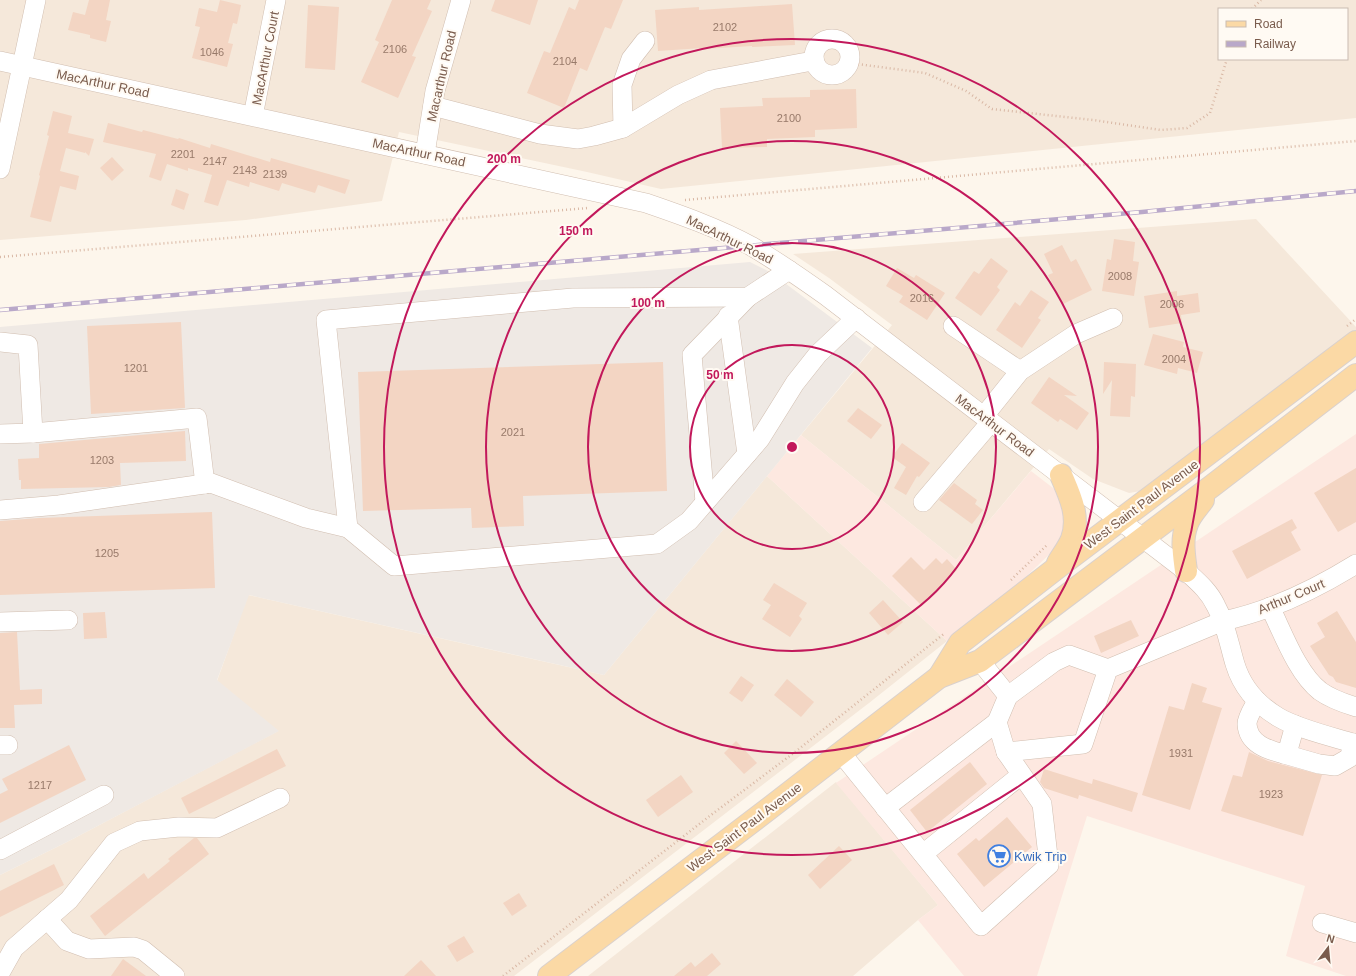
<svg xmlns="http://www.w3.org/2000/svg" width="1356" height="976" viewBox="0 0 1356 976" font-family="Arial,sans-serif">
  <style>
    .residential { fill: #f5e8da; fill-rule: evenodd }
    .commercial { fill: #fde8e0 }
    .industrial { fill: #efe9e4 }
    .building { fill: #f3d5c3 }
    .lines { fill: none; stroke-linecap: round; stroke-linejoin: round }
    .minor-casing { stroke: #d1beb0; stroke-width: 20 }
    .major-casing { stroke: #dad1cd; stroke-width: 24 }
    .path { stroke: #d9b8a5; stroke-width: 2.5; stroke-dasharray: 1 3; stroke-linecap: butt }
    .minor { stroke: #fff; stroke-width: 19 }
    .major { stroke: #fbd9a5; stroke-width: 22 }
    .rail-casing { stroke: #b9a8c9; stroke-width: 4.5 }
    .rail { stroke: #fffaf3; stroke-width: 3; stroke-dasharray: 9; stroke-linecap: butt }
    .ring { fill: none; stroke: #c2185b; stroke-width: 2 }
    .labels { text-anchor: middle; stroke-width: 4; stroke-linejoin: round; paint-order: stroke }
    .number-label { font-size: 11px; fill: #987a6a }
    .street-label { font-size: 13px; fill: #7a5c4d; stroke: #fffaf3 }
    .shop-label { font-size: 13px; fill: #366cbe; stroke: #fffaf3; text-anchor: start }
    .centre { fill: #c2185b; stroke: #fffaf3; stroke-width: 2 }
    .ring-label { font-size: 12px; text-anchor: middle; font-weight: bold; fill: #c2185b; stroke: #fffaf3; stroke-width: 4; stroke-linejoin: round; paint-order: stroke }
  </style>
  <rect width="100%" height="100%" fill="#fdf6ec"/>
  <!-- residential -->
  <g class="residential">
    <path d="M0,0H1356V118L661,189L587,172L399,132L382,201L246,220L0,240ZM1219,9H1347V59H1219Z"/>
    <polygon points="1256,219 1356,327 1356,330 1141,491 1129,493 1093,479 1049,449 956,560 801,435 892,325 829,278 793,254"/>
    <polygon points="767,476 947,641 869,703 514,976 0,976 0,875 67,842 278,731 217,681 248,595 604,675"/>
    <polygon points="836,782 938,905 918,920 853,976 588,976"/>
  </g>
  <!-- commercial -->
  <g class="commercial">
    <polygon points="1356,434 1356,976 1346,976 1286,956 1305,886 1087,816 1037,976 964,976 918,920 938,905 836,783"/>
    <polygon points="801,435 956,560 1031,471 1057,491 1069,521 1058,546 1008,594 947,641 767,476"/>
  </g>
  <!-- industrial -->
  <polygon class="industrial" points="750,262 770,272 872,348 604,675 249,595 217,680 279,731 67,842 0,875 0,327"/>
  <!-- building -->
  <g class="building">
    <polygon points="89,0 110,0 106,20 111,21 106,42 90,38 90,35 68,30 73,12 85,15"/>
    <polygon points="220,0 241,5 237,24 233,23 228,43 233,44 227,67 192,58 200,27 195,26 199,8 217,12"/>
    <polygon points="392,0 431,0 427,9 432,11 412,56 416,57 398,98 361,82 379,42 375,40"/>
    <polygon points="495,0 538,0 530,25 491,11"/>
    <polygon points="579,0 623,0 611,29 605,27 587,71 580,68 564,108 527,93 544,51 550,53 569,7 575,10"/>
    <polygon points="792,4 795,45 752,47 752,46 703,49 703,48 658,51 655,10 699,7 699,10"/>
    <polygon points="308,5 339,7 335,70 305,68"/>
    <polygon points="856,89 857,128 815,130 815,137 767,139 767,147 722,148 720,108 763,106 762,98 810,97 810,90"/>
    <polygon points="53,111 72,116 68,133 94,139 89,156 85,152 85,153 66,148 60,171 79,176 76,190 60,186 51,222 30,217 40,176 39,175 49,136 47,135"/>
    <polygon points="108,123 142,132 143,130 178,139 179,138 210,148 211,144 270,162 271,158 350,180 345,194 318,185 315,193 282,183 279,191 250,182 249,187 227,180 218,206 204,202 212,175 188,168 188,171 167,164 161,181 149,177 156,154 103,142"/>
    <polygon points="112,157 124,170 112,181 100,168"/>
    <polygon points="176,189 189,194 184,210 171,205"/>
    <polygon points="1114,239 1135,242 1133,261 1139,262 1134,296 1102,291 1107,259 1111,260"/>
    <polygon points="1062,245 1071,262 1076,259 1092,290 1063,304 1048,275 1053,273 1044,254"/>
    <polygon points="991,258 1008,271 997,287 1000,290 981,316 955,298 974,271 979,274"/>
    <polygon points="897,268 914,278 916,275 945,293 927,320 899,302 903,296 886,286"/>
    <polygon points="1031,290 1049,302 1038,318 1041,320 1022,348 996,330 1015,302 1020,306"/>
    <polygon points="1177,291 1177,296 1198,293 1200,312 1181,315 1182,323 1149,328 1144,296"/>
    <polygon points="181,322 185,408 91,414 87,326"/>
    <polygon points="1153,334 1184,342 1183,347 1203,352 1197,373 1178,368 1177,374 1144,365"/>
    <polygon points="663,362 667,491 523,496 524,526 472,528 471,508 363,511 358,372"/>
    <polygon points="1104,362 1136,364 1135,397 1131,396 1130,417 1110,416 1112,380 1103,394"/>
    <polygon points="1049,377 1077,396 1064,395 1089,413 1077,430 1060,419 1058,422 1031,403"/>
    <polygon points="858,408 882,425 871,439 847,421"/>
    <polygon points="185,431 186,461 120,463 121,485 109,487 21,489 21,480 19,480 18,459 39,458 39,444"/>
    <polygon points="902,443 930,463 919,477 917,476 906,495 894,488 906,467 892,457"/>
    <polygon points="1356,468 1356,522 1338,532 1314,493"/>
    <polygon points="954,483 977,500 975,504 983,510 972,524 939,500"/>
    <polygon points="212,512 215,588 0,595 0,521 39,518"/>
    <polygon points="1292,519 1297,528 1291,532 1301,550 1247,579 1232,551"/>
    <polygon points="911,557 924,570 936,558 942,564 947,559 957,570 921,605 892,576"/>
    <polygon points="774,583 807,603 799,616 802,619 790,637 762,619 771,605 763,600"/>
    <polygon points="883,600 903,622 888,635 869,613"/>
    <polygon points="1337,611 1356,642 1356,688 1336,682 1333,677 1329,675 1310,646 1325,637 1317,623"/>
    <polygon points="105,612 107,638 84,639 83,613"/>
    <polygon points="1131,620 1139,636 1101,653 1094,636"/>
    <polygon points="17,632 20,690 42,689 42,704 14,705 15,728 0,728 0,633"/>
    <polygon points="741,676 754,685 742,702 729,693"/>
    <polygon points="787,679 814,702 801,717 774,695"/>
    <polygon points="1192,683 1207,688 1202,702 1222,708 1190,810 1142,795 1169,706 1184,710"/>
    <polygon points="736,741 757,763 744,774 724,753"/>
    <polygon points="69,745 86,780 0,823 0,794 8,790 2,779"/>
    <polygon points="277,749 286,766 189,814 181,798"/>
    <polygon points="1249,752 1268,761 1322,775 1303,836 1221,811 1233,775 1242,777"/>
    <polygon points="970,762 987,784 927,832 910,810"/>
    <polygon points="1044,769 1092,784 1093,779 1138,793 1132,812 1079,795 1078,799 1044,788 1040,782"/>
    <polygon points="681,775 693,792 658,817 646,800"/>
    <polygon points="1007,817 1032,847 984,887 957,854 976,838 979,841"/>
    <polygon points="194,838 197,838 209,854 105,936 90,916 144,873 148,879 170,861 168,859"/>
    <polygon points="839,846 852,860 820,889 808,875"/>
    <polygon points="54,864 64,885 0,917 0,891"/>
    <polygon points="519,893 527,906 512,916 503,903"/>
    <polygon points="464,936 474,952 457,962 447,946"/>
    <polygon points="712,953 721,964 707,976 674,976 691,962 695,967"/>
    <polygon points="123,959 146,976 111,976"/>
    <polygon points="421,960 436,976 404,976"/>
  </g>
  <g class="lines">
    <!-- minor casing -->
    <g class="minor-casing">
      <g id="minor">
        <circle cx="832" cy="57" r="18"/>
        <path d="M0,61L646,203C681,215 718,228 751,246C777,261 801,278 825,295L1186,571C1198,582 1209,591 1216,606C1226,624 1229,644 1235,664C1242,687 1258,705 1278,717C1298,729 1333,737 1356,744"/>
        <polyline points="433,106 540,134 578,139 594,136 623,128 678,95 711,80 807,62 814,59"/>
        <polyline points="253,116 276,0"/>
        <polyline points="623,128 622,85 631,59 645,41"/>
        <polyline points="425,154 435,91 461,0"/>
        <polyline points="0,169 36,0"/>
        <polyline points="789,270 748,297 573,298 326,320 348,528 394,566 657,544 689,521 760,439 795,383 818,354 856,318"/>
        <polyline points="728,316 747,454"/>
        <polyline points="953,326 1020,371"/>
        <polyline points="0,342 28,345 33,433 0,434"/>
        <polyline points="984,416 1020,371 1076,334 1113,318"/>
        <polyline points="33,433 197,418 205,484"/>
        <polyline points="705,502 692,355 748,297"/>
        <polyline points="923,502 991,422"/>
        <polyline points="0,510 59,505 211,483 306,518 348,528"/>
        <path d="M1270,607C1283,633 1297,673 1320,691C1331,699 1343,703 1356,707"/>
        <polyline points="0,622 68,620"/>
        <polyline points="1008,696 1054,662 1069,655 1108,669"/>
        <path d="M1257,701C1254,707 1247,717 1247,724C1248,744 1268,750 1284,754L1288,750L1295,725"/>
        <polyline points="0,745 8,745"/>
        <path d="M1006,752L1083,744L1108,669L1223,621C1271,611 1314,590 1356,564"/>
        <polyline points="841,753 981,926 1049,865 1042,804 1006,752 997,722 1008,696 980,661"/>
        <polyline points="1284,754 1319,764 1335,766 1349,758 1354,743"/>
        <polyline points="885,808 997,722"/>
        <polyline points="0,850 104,795"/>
        <polyline points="923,854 1021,775"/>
        <polyline points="47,919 67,941 89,949 134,947 143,950 175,976"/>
        <polyline points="1322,923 1356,933"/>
        <polyline points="0,973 14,948 69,900 114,843 140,831 179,827 217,828 280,798"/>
      </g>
    </g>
    <!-- major casing -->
    <g class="major-casing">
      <g id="major">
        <path d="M1058,563C1062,556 1069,547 1072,539C1080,516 1070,496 1061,475"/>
        <path d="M1186,571C1184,555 1181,539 1187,524C1190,515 1198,507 1203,500"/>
        <polyline points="939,677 960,643 1054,570 1356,342"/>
        <polyline points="549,976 771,807 939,677 980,661 1212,486 1356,375"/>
      </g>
    </g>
    <!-- path -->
    <g class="path">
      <polyline points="1252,9 1261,0"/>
      <polyline points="850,63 925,73 966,91 992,109 1093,120 1161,130 1187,128 1210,113 1227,59"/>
      <polyline points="685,200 1356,141"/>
      <polyline points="0,257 588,208"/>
      <polyline points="1347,326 1356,319"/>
      <polyline points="1011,580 1048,544"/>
      <polyline points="503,976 711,815 795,752 945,633"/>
    </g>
    <!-- minor -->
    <use href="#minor" class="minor"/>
    <!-- major -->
    <use href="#major" class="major"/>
    <!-- rail casing -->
    <g class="rail-casing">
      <polyline id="rail" points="0,310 1142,212 1356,191"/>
    </g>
    <!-- rail -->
    <use href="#rail" class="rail"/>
  </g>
  <!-- distance rings -->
  <g class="ring">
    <circle cx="792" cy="447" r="102"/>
    <circle cx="792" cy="447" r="204"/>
    <circle cx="792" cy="447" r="306"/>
    <circle cx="792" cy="447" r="408"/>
  </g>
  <!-- icons -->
  <defs>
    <g id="supermarket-ring" transform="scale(1.15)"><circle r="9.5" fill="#fffaf3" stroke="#3f7fe0" stroke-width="1.5"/><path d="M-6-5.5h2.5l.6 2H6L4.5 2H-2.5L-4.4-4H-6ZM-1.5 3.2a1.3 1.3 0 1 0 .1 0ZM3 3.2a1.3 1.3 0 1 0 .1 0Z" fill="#3f7fe0"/></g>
  </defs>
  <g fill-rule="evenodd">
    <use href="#supermarket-ring" x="999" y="856"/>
  </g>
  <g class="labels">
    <!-- number labels -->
    <g class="number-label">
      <text x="725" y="31">2102</text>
      <text x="395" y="53">2106</text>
      <text x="212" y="56">1046</text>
      <text x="565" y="65">2104</text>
      <text x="789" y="122">2100</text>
      <text x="183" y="158">2201</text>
      <text x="215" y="165">2147</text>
      <text x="245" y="174">2143</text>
      <text x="275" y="178">2139</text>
      <text x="1120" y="280">2008</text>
      <text x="922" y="302">2016</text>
      <text x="1172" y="308">2006</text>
      <text x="1174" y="363">2004</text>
      <text x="136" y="372">1201</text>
      <text x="513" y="436">2021</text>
      <text x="102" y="464">1203</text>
      <text x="107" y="557">1205</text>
      <text x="1181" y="757">1931</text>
      <text x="40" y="789">1217</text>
      <text x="1271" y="798">1923</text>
    </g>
    <!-- street labels -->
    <g class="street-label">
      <text transform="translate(265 58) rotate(-79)" y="5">MacArthur Court</text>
      <text transform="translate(441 76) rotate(-77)" y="5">Macarthur Road</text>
      <text transform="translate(103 83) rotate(12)" y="5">MacArthur Road</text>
      <text transform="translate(419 152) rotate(12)" y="5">MacArthur Road</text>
      <text transform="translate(730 239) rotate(26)" y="5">MacArthur Road</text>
      <text transform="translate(995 425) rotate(37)" y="5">MacArthur Road</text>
      <text transform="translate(1141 504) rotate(-37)" y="5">West Saint Paul Avenue</text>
      <text transform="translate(1291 596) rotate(-23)" y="5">Arthur Court</text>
      <text transform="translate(744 827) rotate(-37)" y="5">West Saint Paul Avenue</text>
    </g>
    <!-- shop labels -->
    <g class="shop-label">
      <text x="1014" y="861">Kwik Trip</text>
    </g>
  </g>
  <circle cx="792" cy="447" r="6" class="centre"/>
  <g class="ring-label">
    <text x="504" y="163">200 m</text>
    <text x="576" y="235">150 m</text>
    <text x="648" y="307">100 m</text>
    <text x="720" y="379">50 m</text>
  </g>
  <!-- legend -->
  <rect x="1218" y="8" width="130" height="52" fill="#fffaf3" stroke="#cabbb1"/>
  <rect x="1226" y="21" width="20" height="6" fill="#fbd9a5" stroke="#cabbb1"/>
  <text x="1254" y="28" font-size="12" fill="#7a5c4d">Road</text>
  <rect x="1226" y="41" width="20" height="6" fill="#b9a8c9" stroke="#cabbb1"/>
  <text x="1254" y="48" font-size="12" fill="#7a5c4d">Railway</text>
  <!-- north arrow -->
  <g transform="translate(1328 948) rotate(16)" stroke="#fffaf3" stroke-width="3" paint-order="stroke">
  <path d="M0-3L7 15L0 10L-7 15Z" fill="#7a5c4d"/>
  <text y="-6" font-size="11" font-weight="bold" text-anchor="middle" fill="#7a5c4d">N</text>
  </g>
</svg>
